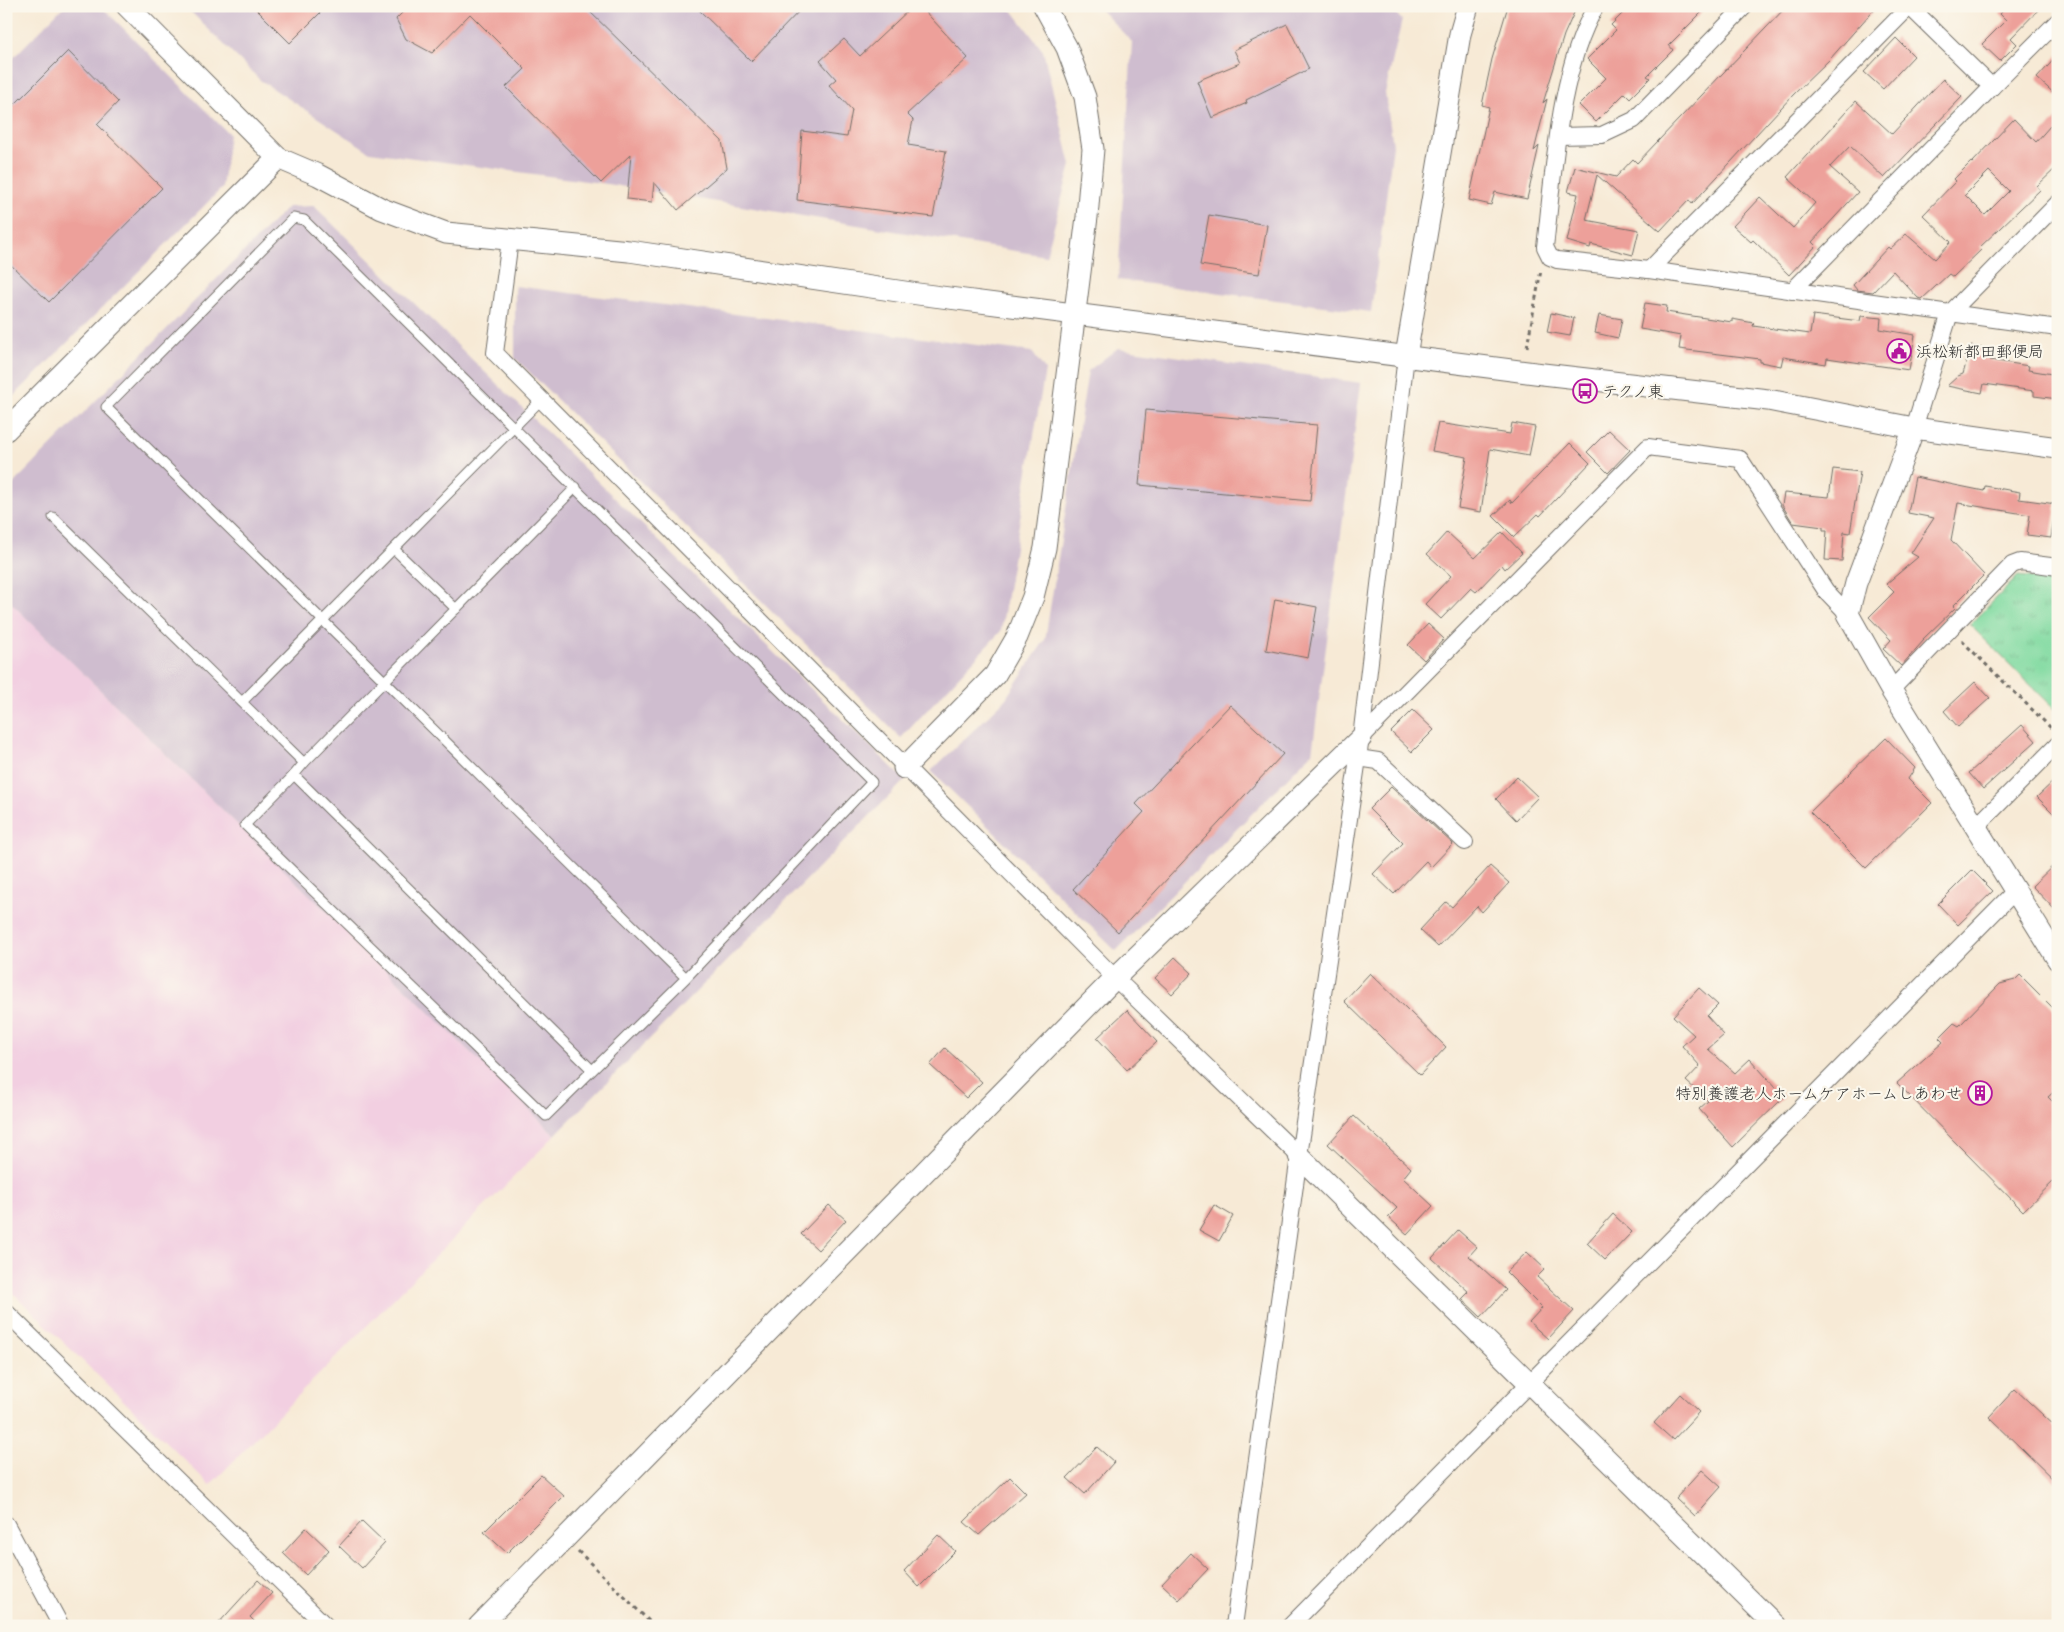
<svg xmlns="http://www.w3.org/2000/svg" width="2064" height="1632" viewBox="0 0 2064 1632" font-family="Sriracha,'Klee One',sans-serif">
  <style>
    .built { fill: #f2cfe1 }
    .industrial { fill: #cfbdcf }
    .grass { fill: url(#grass-tufts); stroke: #568266 }
    .building { fill: #eda09a; fill-rule: evenodd }
    .lines { fill: none; stroke-linecap: round; stroke-linejoin: round }
    .service-casing { stroke: #726e67; stroke-width: 11 }
    .minor-casing { stroke: #726e67; stroke-width: 18 }
    .tertiary-casing { stroke: #726e67; stroke-width: 23 }
    .path { stroke: #726e67; stroke-width: 3; stroke-dasharray: 4 4; stroke-linecap: butt }
    .service { stroke: #fff; stroke-width: 9 }
    .minor { stroke: #fff; stroke-width: 16 }
    .tertiary { stroke: #fff; stroke-width: 21 }
    .labels { text-anchor: middle; stroke-width: 4.5; stroke-linejoin: round; paint-order: stroke }
    .poi-label { font-size: 16px; fill: #2b2b2b; stroke: #fbf7ec; text-anchor: start }
  </style>
  <defs>
    <pattern id="grass-tufts" width="24" height="20" patternUnits="userSpaceOnUse" patternTransform="scale(1.25)"><rect width="24" height="20" fill="#80daa0"/><path d="M3 7l-1-3M5 7V3M7 7l1-3M15 17l-1-3M17 17v-4M19 17l1-3" fill="none" stroke="#6fbb8a"/></pattern>
  </defs>
  <rect width="100%" height="100%" fill="#fbf7ec"/>
  <filter id="ink" filterUnits="userSpaceOnUse"><feTurbulence type="fractalNoise" baseFrequency=".02" numOctaves="2"/><feDisplacementMap in="SourceGraphic" scale="10" xChannelSelector="R" yChannelSelector="G"/><feConvolveMatrix kernelMatrix="1 2 1 2 8 2 1 2 1" color-interpolation-filters="sRGB"/></filter>
  <filter id="wash" filterUnits="userSpaceOnUse"><feTurbulence type="fractalNoise" baseFrequency=".0096" numOctaves="4" result="noise"/><feDisplacementMap in="SourceGraphic" scale="20" xChannelSelector="R" yChannelSelector="G"/><feGaussianBlur stdDeviation="1.12" result="paint"/><feColorMatrix in="noise" values="0 0 0 0 0 0 0 0 0 0 0 0 0 0 0 0 0 1.4 0 .05"/><feComposite in="paint" operator="in"/></filter>
  <g filter="url(#wash)">
    <rect width="100%" height="100%" fill="#f7ead6"/>
    <!-- built -->
    <polygon class="built" points="6,598 555,1135 210,1485 6,1286"/>
    <!-- industrial -->
    <g class="industrial">
      <polygon points="64,6 101,6 229,134 222,188 6,404 6,65"/>
      <polygon points="185,6 1009,6 1043,51 1071,165 1046,256 601,183 370,152 260,80"/>
      <polygon points="1097,6 1389,6 1402,20 1385,93 1393,145 1371,312 1118,280 1132,42"/>
      <polygon points="314,206 905,780 555,1135 6,598 6,491 288,207"/>
      <polygon points="515,286 1032,352 1045,370 1001,631 901,738 515,358"/>
      <polygon points="1118,348 1361,383 1312,753 1116,951 931,771 1004,701 1045,640 1088,371"/>
    </g>
    <!-- grass -->
    <polygon class="grass" points="2018,576 2058,580 2058,712 1970,625"/>
    <g id="blocks">
      <!-- building -->
      <g class="building">
        <polygon points="253,6 327,6 290,43"/>
        <polygon points="409,6 584,6 722,141 727,168 678,210 654,182 652,202 627,199 631,154 601,183 506,87 525,69 470,14 432,53 406,39 396,19"/>
        <polygon points="695,6 804,6 751,61"/>
        <polygon points="913,6 920,6 968,58 907,114 913,120 908,145 946,151 933,217 797,200 802,131 847,137 852,110 829,85 836,79 820,61 844,39 860,56"/>
        <polygon points="1508,6 1577,6 1564,35 1543,103 1547,99 1534,151 1539,146 1527,199 1495,192 1491,205 1469,200 1489,107 1482,105 1492,59"/>
        <polygon points="1630,6 1708,6 1669,45 1673,50 1647,76 1650,78 1630,98 1625,93 1596,122 1579,105 1606,78 1587,59 1616,30 1611,25"/>
        <polygon points="1787,6 1877,6 1830,59 1793,95 1692,204 1689,200 1660,231 1597,175 1586,220 1639,230 1633,255 1591,244 1590,248 1567,241 1578,194 1568,192 1575,167 1616,177 1633,159 1637,163"/>
        <polygon points="2007,6 2042,6 2011,38 2017,44 2000,61 1982,44 2006,20 2000,14"/>
        <polygon points="1287,24 1309,69 1246,100 1247,103 1212,118 1197,81 1240,63 1234,50"/>
        <polygon points="1896,38 1914,56 1883,89 1864,72"/>
        <polygon points="68,51 118,102 97,124 162,188 49,302 6,260 6,113"/>
        <polygon points="2058,55 2058,97 2037,78"/>
        <polygon points="1943,79 1962,97 1884,178 1850,146 1830,167 1858,192 1812,242 1816,246 1789,275 1753,240 1751,242 1733,226 1760,197 1793,228 1815,203 1787,177 1856,101 1892,134"/>
        <path d="M2058,117V166L2037,186L2040,190L1980,247L1982,249L1953,277L1949,274L1922,299L1918,298L1893,271L1873,292L1857,290L1853,285L1888,247L1890,249L1906,234L1935,259L1951,242L1923,215L1956,181L1954,179L1971,162L1972,163L2014,119L2036,142ZM1989,171L2009,191L1985,215L1965,195Z"/>
        <polygon points="1209,215 1267,225 1259,274 1200,265"/>
        <polygon points="1645,303 1667,306 1666,312 1732,322 1732,319 1754,323 1753,326 1810,334 1813,315 1860,321 1861,316 1881,318 1880,329 1915,335 1909,370 1827,358 1826,364 1783,357 1781,366 1760,362 1760,359 1679,349 1681,336 1640,329"/>
        <polygon points="1551,313 1574,318 1570,336 1547,332"/>
        <polygon points="1599,315 1622,319 1618,338 1595,333"/>
        <polygon points="1971,346 1992,350 1990,360 2029,366 2028,370 2058,375 2058,399 2034,396 2034,391 1984,384 1982,393 1947,386 1958,376 1963,374"/>
        <polygon points="1146,410 1317,425 1310,501 1139,485"/>
        <polygon points="1438,423 1510,434 1512,423 1535,427 1529,456 1490,449 1481,512 1458,508 1467,457 1432,451"/>
        <polygon points="1609,430 1630,450 1608,473 1587,452"/>
        <polygon points="1570,443 1590,463 1540,516 1538,514 1514,537 1493,516 1510,500 1512,503"/>
        <polygon points="1833,469 1860,472 1850,533 1844,532 1842,561 1825,560 1827,530 1823,530 1823,527 1793,523 1782,505 1784,493 1829,497"/>
        <polygon points="1915,477 1984,491 1985,486 2020,492 2019,499 2056,504 2051,538 2027,535 2030,515 1958,503 1951,540 1984,575 1953,606 1955,608 1923,639 1924,640 1901,666 1883,649 1891,640 1869,617 1894,592 1886,584 1918,557 1911,553 1934,518 1908,513"/>
        <polygon points="1447,532 1475,558 1502,532 1522,553 1505,569 1502,565 1476,592 1471,588 1441,619 1425,604 1451,576 1427,554"/>
        <polygon points="1275,599 1317,607 1308,658 1266,650"/>
        <polygon points="1428,624 1444,639 1424,660 1408,645"/>
        <polygon points="1975,682 1990,698 1958,727 1944,711"/>
        <polygon points="1230,705 1283,754 1118,932 1073,889 1144,812 1136,804"/>
        <polygon points="1413,710 1434,730 1412,752 1391,732"/>
        <polygon points="2022,725 2036,741 1983,789 1969,773"/>
        <polygon points="1886,738 1915,768 1908,779 1932,803 1866,868 1810,812"/>
        <polygon points="1517,777 1538,797 1516,820 1496,799"/>
        <polygon points="2058,777 2058,818 2037,797"/>
        <polygon points="1391,787 1453,844 1431,867 1426,861 1394,894 1373,874 1403,843 1369,809"/>
        <polygon points="2058,861 2058,913 2032,886"/>
        <polygon points="1490,866 1509,883 1482,912 1477,906 1438,947 1420,930 1446,902 1452,907"/>
        <polygon points="1972,870 1993,891 1958,925 1938,904"/>
        <polygon points="1175,957 1192,973 1172,994 1155,978"/>
        <polygon points="1370,973 1446,1047 1420,1075 1344,1001"/>
        <polygon points="2020,975 2058,1013 2058,1088 2048,1097 2058,1107 2058,1177 2023,1211 1897,1083 1943,1042 1939,1038 1954,1023 1959,1026 2000,984 2015,980"/>
        <polygon points="1699,988 1718,1005 1707,1016 1724,1035 1708,1049 1735,1073 1750,1059 1784,1097 1733,1147 1699,1109 1708,1101 1686,1081 1700,1066 1682,1046 1694,1035 1673,1016"/>
        <polygon points="1127,1010 1157,1042 1127,1070 1097,1038"/>
        <polygon points="945,1048 982,1082 966,1098 930,1065"/>
        <polygon points="1354,1116 1411,1168 1403,1178 1433,1206 1407,1234 1388,1217 1397,1208 1328,1144"/>
        <polygon points="829,1205 846,1220 818,1250 801,1234"/>
        <polygon points="1214,1205 1233,1216 1219,1241 1199,1230"/>
        <polygon points="1613,1214 1632,1232 1605,1260 1587,1243"/>
        <polygon points="1458,1230 1477,1247 1469,1256 1506,1290 1481,1317 1462,1299 1469,1292 1432,1258"/>
        <polygon points="1527,1252 1545,1269 1537,1277 1574,1311 1548,1339 1529,1322 1542,1308 1506,1272"/>
        <polygon points="2015,1389 2058,1429 2058,1484 1989,1417"/>
        <polygon points="1680,1394 1699,1412 1673,1440 1654,1423"/>
        <polygon points="1097,1447 1114,1462 1085,1494 1067,1478"/>
        <polygon points="1702,1470 1721,1487 1695,1516 1676,1498"/>
        <polygon points="541,1475 564,1496 507,1553 484,1532"/>
        <polygon points="1010,1477 1026,1493 979,1535 964,1522"/>
        <polygon points="362,1521 385,1543 362,1568 339,1546"/>
        <polygon points="306,1528 329,1550 306,1575 283,1553"/>
        <polygon points="938,1535 955,1551 919,1587 904,1571"/>
        <polygon points="1191,1553 1208,1569 1179,1600 1162,1584"/>
        <polygon points="258,1580 272,1593 250,1617 259,1626 216,1626"/>
      </g>
    </g>
  </g>
  <g filter="url(#ink)">
    <use href="#blocks" fill-opacity="0" stroke="#726e67" stroke-width="1"/>
    <g class="lines">
      <!-- service casing -->
      <g class="service-casing">
        <g id="service">
          <polyline points="53,517 304,763 294,775 592,1070"/>
          <polyline points="394,549 456,609"/>
          <polyline points="242,702 541,400"/>
          <polyline points="304,763 576,487"/>
          <polyline points="294,775 245,825 546,1116 686,978 872,782 304,220 293,218 106,407 686,978"/>
        </g>
      </g>
      <!-- minor casing -->
      <g class="minor-casing">
        <g id="minor">
          <path d="M1596,6C1558,72 1554,172 1545,247L1550,257L1557,260L1649,270L1950,313L2058,203"/>
          <polyline points="1909,6 1992,87 2058,21"/>
          <polyline points="1559,136 1602,135 1634,120 1745,6"/>
          <polyline points="510,240 495,353 1115,978 1299,1156"/>
          <polyline points="1649,270 1910,6"/>
          <polyline points="1792,291 1992,87"/>
          <polyline points="1914,428 1950,313 2058,328"/>
          <polyline points="1891,690 2012,565 2020,562 2058,567"/>
          <polyline points="1361,738 1648,447 1740,459 1826,591 1848,614"/>
          <polyline points="1358,758 1378,761 1465,842"/>
          <polyline points="1976,827 2058,744"/>
          <polyline points="6,1312 326,1626"/>
          <polyline points="6,1524 61,1626"/>
          <polyline points="1234,1626 1299,1156 1361,738 1406,356"/>
          <polyline points="1290,1626 2014,892"/>
        </g>
      </g>
      <!-- tertiary casing -->
      <g class="tertiary-casing">
        <g id="tertiary">
          <polyline points="127,6 278,158 318,175 382,209 446,233 629,251 918,294 1543,374 1768,400 1914,428 2058,448"/>
          <polyline points="1406,356 1460,34 1468,6"/>
          <polyline points="1914,428 1856,583 1848,614 1891,690 2058,960"/>
          <polyline points="6,430 278,158"/>
          <polyline points="904,768 995,675 1017,637 1033,597 1045,548 1087,217 1093,149 1085,97 1067,48 1044,6"/>
          <polyline points="1299,1156 1776,1626"/>
          <polyline points="479,1626 1115,978 1361,738"/>
        </g>
      </g>
      <!-- path -->
      <g class="path">
        <polyline points="1527,347 1541,270"/>
        <polyline points="1962,641 2052,729"/>
        <polyline points="578,1551 654,1626"/>
      </g>
      <!-- service -->
      <use href="#service" class="service"/>
      <!-- minor -->
      <use href="#minor" class="minor"/>
      <!-- tertiary -->
      <use href="#tertiary" class="tertiary"/>
    </g>
  </g>
  <!-- icons -->
  <defs>
    <g id="civic-ring" transform="scale(1.25)"><circle r="9.5" fill="#fbf7ec" stroke="#b5179e" stroke-width="1.5"/><path d="M-.6-6.5H3V-4.5H.6V-3L4-1V1h2V6H-6V1h2V-1L-.6-3ZM-1.2 2.5V6h2.4V2.5Z" fill="#b5179e"/></g>
    <g id="bus-ring" transform="scale(1.25)"><circle r="9.5" fill="#fbf7ec" stroke="#b5179e" stroke-width="1.5"/><path d="M-5-6H5V4H4V6H2V4H-2V6H-4V4H-5ZM-3.5-4V0h7V-4ZM-3.5 1.2v1.5H-2V1.2ZM2 1.2v1.5H3.5V1.2Z" fill="#b5179e"/></g>
    <g id="building-ring" transform="scale(1.25)"><circle r="9.5" fill="#fbf7ec" stroke="#b5179e" stroke-width="1.5"/><path d="M-4-6H4V6H1V3H-1V6H-4ZM-2.5-4.3h1.7v1.8h-1.7ZM.8-4.3h1.7v1.8H.8ZM-2.5-1h1.7V.8h-1.7ZM.8-1h1.7V.8H.8Z" fill="#b5179e"/></g>
  </defs>
  <g fill-rule="evenodd">
    <use href="#civic-ring" x="1899" y="351"/>
    <use href="#bus-ring" x="1585" y="391"/>
    <use href="#building-ring" x="1980" y="1093"/>
  </g>
  <g class="labels">
    <!-- poi labels -->
    <g class="poi-label">
      <text x="1916" y="357">浜松新都田郵便局</text>
      <text x="1602" y="397">テクノ東</text>
      <text x="1962" y="1099" text-anchor="end">特別養護老人ホームケアホームしあわせ</text>
    </g>
  </g>
  <!-- margin -->
  <rect width="2064" height="1632" fill="none" stroke="#fbf7ec" stroke-width="25"/>
</svg>
